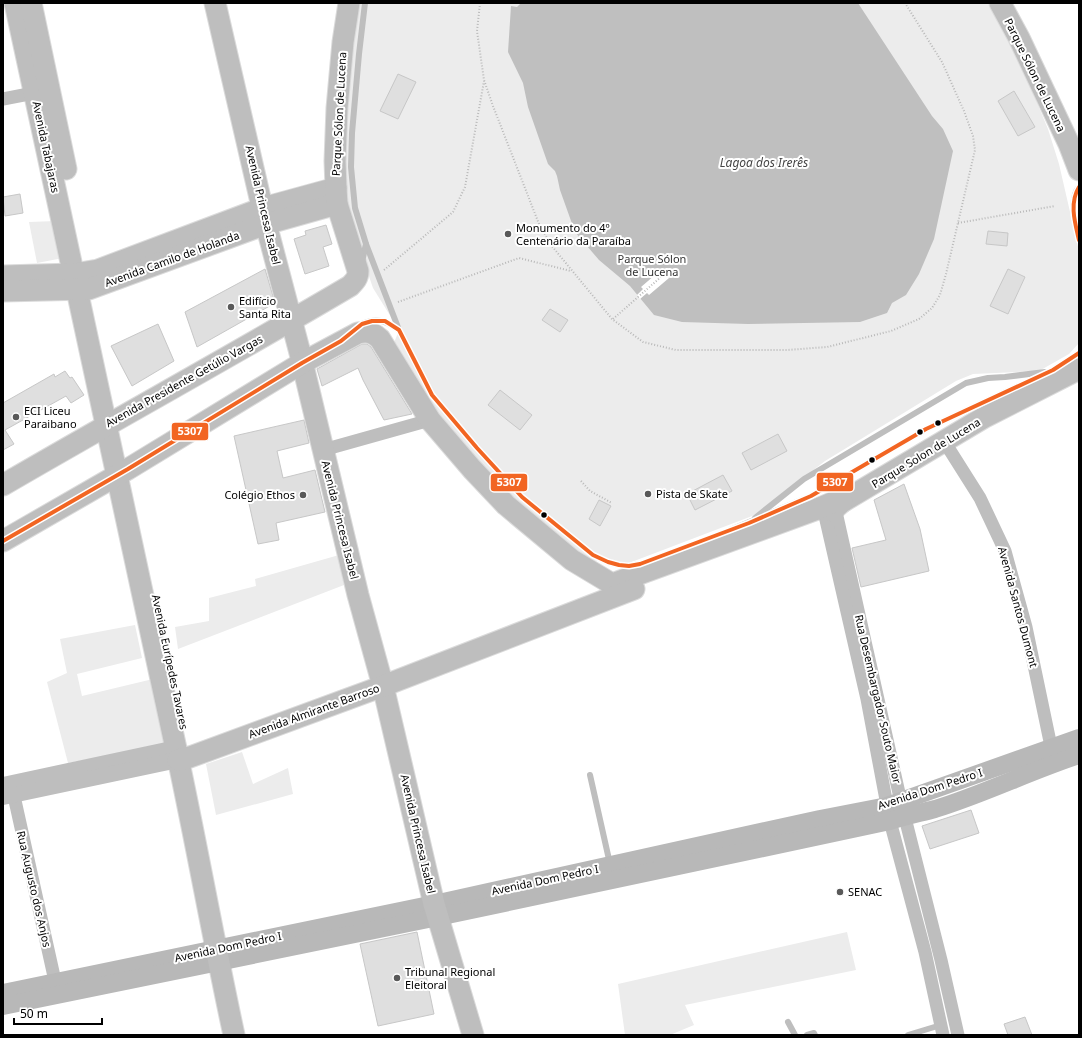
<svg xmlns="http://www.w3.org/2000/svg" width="1082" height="1038" viewBox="0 0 1082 1038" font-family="'Noto Sans',sans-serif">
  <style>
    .green { fill: #ececec }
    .water { fill: #bfbfbf }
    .pier { fill: #fff }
    .building { fill: #dfdfdf; stroke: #c7c7c7 }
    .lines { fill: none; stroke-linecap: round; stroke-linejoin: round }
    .primary-casing { stroke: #dbdbdb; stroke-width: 23 }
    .path { stroke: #b9b9b9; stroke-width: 2; stroke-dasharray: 1 2; stroke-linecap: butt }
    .service { stroke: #bebebe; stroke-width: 6 }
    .minor { stroke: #bebebe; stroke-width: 13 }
    .tertiary { stroke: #bebebe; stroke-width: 16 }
    .secondary { stroke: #b8b8b8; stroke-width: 18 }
    .primary { stroke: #bebebe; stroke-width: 21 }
    .bus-1-casing { stroke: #fff; stroke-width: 7 }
    .bus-1 { stroke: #f26522; stroke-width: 4 }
    .poi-dot { fill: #595959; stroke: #fff; stroke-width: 1.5 }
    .bus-dot { fill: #000; stroke: #fff; stroke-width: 1.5 }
    .labels { text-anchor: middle; stroke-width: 4; stroke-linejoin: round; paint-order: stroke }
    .street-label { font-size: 11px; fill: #000; stroke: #fff }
    .poi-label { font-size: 11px; fill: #000; stroke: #fff; text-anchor: start }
    .park-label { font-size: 11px; fill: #333; stroke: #fff }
    .water-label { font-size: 12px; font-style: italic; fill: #444; stroke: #fff }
    .line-badge { stroke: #fff; stroke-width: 1.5 }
    .badge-label { font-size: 11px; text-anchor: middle; font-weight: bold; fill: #fff }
  </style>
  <rect width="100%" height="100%" fill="#fff"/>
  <!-- green -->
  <g class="green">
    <polygon points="351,3 992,3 1007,31 1048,129 1059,164 1079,251 1079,343 1069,354 1039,371 973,374 956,381 825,461 811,472 765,511 621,566 588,559 512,502 427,401 394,343 399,330 373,288 340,192"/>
    <polygon points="56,221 63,258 37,263 29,222"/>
    <polygon points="339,555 344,585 178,649 175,627 209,621 209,598 256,586 255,579"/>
    <polygon points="135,625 142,658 77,674 82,696 153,679 168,744 68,763 47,682 67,673 60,639"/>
    <polygon points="242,752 253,784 288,768 293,794 216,815 206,764"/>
    <polygon points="847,932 856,970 685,1005 694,1025 670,1035 625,1035 618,984"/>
  </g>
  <!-- water -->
  <polygon class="water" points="521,3 858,3 932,116 943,129 953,151 934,239 919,274 906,295 892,303 887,313 860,322 748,324 682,322 654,315 630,286 599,260 575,232 560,190 557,176 555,171 548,164 528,107 523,83 508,52 511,6 517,7"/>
  <!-- pier -->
  <polygon class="pier" points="662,269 669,278 649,295 647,293 640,299 637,295 643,289 641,287"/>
  <!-- building -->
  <g class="building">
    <polygon points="398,74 416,82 398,119 380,111"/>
    <polygon points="1014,91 1035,127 1018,136 998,101"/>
    <polygon points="20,194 23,213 5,216 3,197"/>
    <polygon points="326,225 332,244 323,247 329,266 305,274 294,239 306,235 305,231"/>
    <polygon points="988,231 1008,233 1007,246 986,244"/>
    <polygon points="265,269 275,303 197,347 185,312"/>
    <polygon points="1008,269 1025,277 1008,314 990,306"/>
    <polygon points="550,309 568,320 560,332 542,320"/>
    <polygon points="158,324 174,361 132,386 111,346"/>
    <polygon points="362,344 367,344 371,347 412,414 384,420 363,380 358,368 322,386 317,369"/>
    <polygon points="65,371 70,378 72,377 84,395 71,403 66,396 5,430 14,444 3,450 3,403 54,374 55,377"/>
    <polygon points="500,390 532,415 520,430 488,405"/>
    <polygon points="304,420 309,443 277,451 283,478 315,470 325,512 276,523 279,540 258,544 234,436"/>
    <polygon points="778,434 787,451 751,470 742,453"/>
    <polygon points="723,475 732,491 695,510 687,494"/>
    <polygon points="904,484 920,529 929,571 861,587 852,548 886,540 874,500"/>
    <polygon points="599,500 611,506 600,526 589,519"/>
    <polygon points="971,810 979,833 930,849 922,826"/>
    <polygon points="417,932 434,1014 378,1026 360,944"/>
    <polygon points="1025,1017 1032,1035 1008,1035 1004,1024"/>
  </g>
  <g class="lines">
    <!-- primary casing -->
    <g class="primary-casing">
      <g id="primary">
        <path d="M15,3C68,250 122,497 175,744C196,841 213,938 234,1035"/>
        <polyline points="31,3 66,169"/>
        <polyline points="215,3 266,224 300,353 358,595 383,686 434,904 473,1035"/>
        <polyline points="1000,3 1019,38 1069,144 1079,170"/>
        <polyline points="3,276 74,274 98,270 263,208 336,188"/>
        <polyline points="3,291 89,289 266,224 337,204"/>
        <path d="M3,485C118,418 235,354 350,286C355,281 358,278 358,271L337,204L336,188L335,161L337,108L343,42L349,3"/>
        <polyline points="832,511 842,502 983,418 1079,369"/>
        <path d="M3,541L128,469L302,363L358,333C367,331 373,332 380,339L430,420L472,469L506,505L572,560L612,584L815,510L834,502H842"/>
        <polyline points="178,760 190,757 383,686 634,589"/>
      </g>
    </g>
    <!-- path -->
    <g class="path">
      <polyline points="480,3 477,31 484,80 493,106 539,224 551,245 612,319 643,342 676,350 787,350 827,347 891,331 919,319 932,308 940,295 946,274 975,150 973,136 964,111 942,62 905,3"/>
      <polyline points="958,223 1055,206"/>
      <polyline points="384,270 453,212 465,187 484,81"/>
      <polyline points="398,302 519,258 571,271"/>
      <polyline points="613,319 662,276"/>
      <polyline points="581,481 590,491 612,503"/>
    </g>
    <!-- service -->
    <g class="service">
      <path d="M1079,187C1069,198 1075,226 1079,240"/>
      <polyline points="366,244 399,330 419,370 432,395 477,448 522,497 593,555 608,562 619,565 629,566 640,564"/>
      <polyline points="362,262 366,244 355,208 351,167 352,133 359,54 365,3"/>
      <path d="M362,324C377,317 386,321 399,330"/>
      <polyline points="755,518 804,479 966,383 988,378 1005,377 1045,372"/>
      <polyline points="730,530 811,496 926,429 1053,370 1079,353"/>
      <polyline points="590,775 610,864"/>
      <polyline points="788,1022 795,1035"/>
      <polyline points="807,1035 814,1033 815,1035"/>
      <polyline points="908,1035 941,1025"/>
    </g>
    <!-- minor -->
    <g class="minor">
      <polyline points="3,99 34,93"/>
      <polyline points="944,441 980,498 1005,551 1026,627 1053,756"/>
      <polyline points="323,450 430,420"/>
      <polyline points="834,503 901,802 941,960 958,1035"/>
      <polyline points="823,507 867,699 890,821 925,952 943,1035"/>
      <polyline points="12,787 57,990"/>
    </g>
    <!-- tertiary -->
    <g class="tertiary">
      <polyline points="3,785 176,748"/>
      <polyline points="3,797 178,760"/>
    </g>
    <!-- secondary -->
    <g class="secondary">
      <polyline points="3,993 434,904 820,819 887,806 1079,738"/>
      <path d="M3,1006L438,917L890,821C905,816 920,813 935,809C984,794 1030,771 1079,755"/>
    </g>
    <!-- primary -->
    <use href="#primary" class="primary"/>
    <!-- bus-1 casing -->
    <g class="bus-1-casing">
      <g id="bus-1">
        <path d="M1079,187C1069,203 1075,223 1079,240"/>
        <polyline points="3,541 128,469 302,363 341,341 362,324 372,321 385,321 399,330 432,395 477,448 522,497 593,555 608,562 619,565 629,566 640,564 749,523 811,496 926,429 1053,370 1079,353"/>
      </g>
    </g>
    <!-- bus-1 -->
    <use href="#bus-1" class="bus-1"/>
  </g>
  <!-- markers -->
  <g class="poi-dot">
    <circle cx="508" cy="234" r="4"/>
    <circle cx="231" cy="307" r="4"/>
    <circle cx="16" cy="417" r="4"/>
    <circle cx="648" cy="494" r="4"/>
    <circle cx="303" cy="495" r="4"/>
    <circle cx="840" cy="892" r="4"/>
    <circle cx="397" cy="978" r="4"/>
  </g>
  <g class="bus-dot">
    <circle cx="938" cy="423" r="3.5"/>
    <circle cx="920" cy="432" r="3.5"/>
    <circle cx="872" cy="460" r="3.5"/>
    <circle cx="544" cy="515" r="3.5"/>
  </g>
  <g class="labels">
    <!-- street labels -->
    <g class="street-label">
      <text transform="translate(1035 75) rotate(64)" y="4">Parque Sólon de Lucena</text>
      <text transform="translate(339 114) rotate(-87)" y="4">Parque Sólon de Lucena</text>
      <text transform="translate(46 147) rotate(78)" y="4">Avenida Tabajaras</text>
      <text transform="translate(263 205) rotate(77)" y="4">Avenida Princesa Isabel</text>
      <text transform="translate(172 259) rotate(-20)" y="4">Avenida Camilo de Holanda</text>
      <text transform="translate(184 381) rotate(-29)" y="4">Avenida Presidente Getúlio Vargas</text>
      <text transform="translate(926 453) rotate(-31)" y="4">Parque Solon de Lucena</text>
      <text transform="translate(340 520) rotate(76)" y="4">Avenida Princesa Isabel</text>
      <text transform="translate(1018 607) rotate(75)" y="4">Avenida Santos Dumont</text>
      <text transform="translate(170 662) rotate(78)" y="4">Avenida Eurípedes Tavares</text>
      <text transform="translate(878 699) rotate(77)" y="4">Rua Desembargador Souto Maior</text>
      <text transform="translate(314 711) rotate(-20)" y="4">Avenida Almirante Barroso</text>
      <text transform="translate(930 789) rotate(-18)" y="4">Avenida Dom Pedro I</text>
      <text transform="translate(418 834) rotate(77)" y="4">Avenida Princesa Isabel</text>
      <text transform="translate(545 880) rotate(-12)" y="4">Avenida Dom Pedro I</text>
      <text transform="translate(34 889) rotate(77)" y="4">Rua Augusto dos Anjos</text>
      <text transform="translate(228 947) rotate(-12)" y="4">Avenida Dom Pedro I</text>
    </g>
    <!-- poi labels -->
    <g class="poi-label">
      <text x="516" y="232">Monumento do 4º<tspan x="516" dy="13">Centenário da Paraíba</tspan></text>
      <text x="239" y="305">Edifício<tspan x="239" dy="13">Santa Rita</tspan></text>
      <text x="24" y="415">ECI Liceu<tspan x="24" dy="13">Paraibano</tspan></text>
      <text x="656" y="498">Pista de Skate</text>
      <text x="295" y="499" text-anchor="end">Colégio Ethos</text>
      <text x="848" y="896">SENAC</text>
      <text x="405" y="976">Tribunal Regional<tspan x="405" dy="13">Eleitoral</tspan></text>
    </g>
    <!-- park labels -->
    <g class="park-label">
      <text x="652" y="263">Parque Sólon<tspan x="652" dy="13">de Lucena</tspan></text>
    </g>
    <!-- water labels -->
    <g class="water-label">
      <text x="764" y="167">Lagoa dos Irerês</text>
    </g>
  </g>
  <g class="line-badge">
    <rect x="171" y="422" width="38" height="19" rx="4" fill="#f26522"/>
    <rect x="816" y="472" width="38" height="20" rx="4" fill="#f26522"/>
    <rect x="490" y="473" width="38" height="19" rx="4" fill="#f26522"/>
  </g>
  <g class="badge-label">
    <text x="190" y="435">5307</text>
    <text x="835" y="486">5307</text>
    <text x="509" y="486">5307</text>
  </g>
  <!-- border -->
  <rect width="1082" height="1038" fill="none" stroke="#000000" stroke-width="8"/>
  <!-- scale -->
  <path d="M14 1018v6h88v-6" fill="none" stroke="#000000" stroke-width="2"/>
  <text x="20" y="1018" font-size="12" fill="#000000" stroke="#ffffff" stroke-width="3" paint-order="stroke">50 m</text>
</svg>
